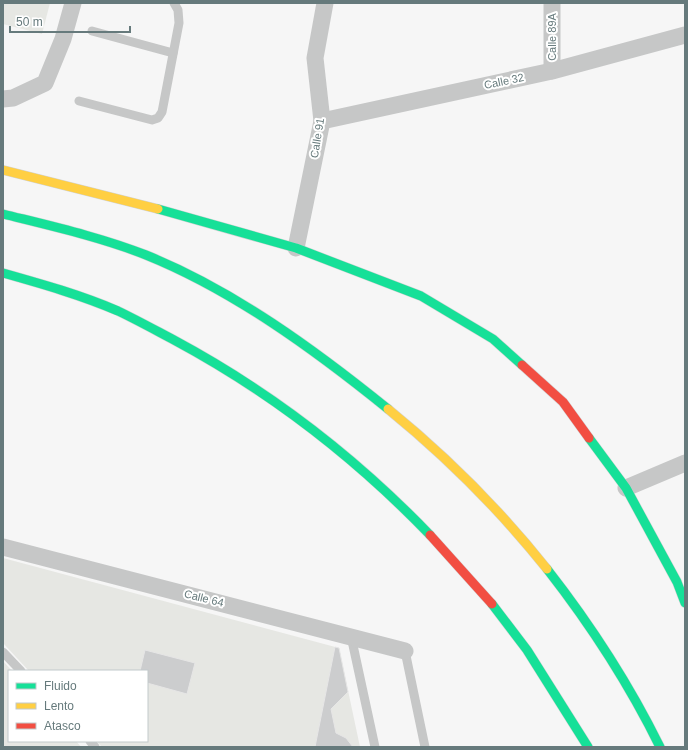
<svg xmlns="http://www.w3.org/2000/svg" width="688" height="750" viewBox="0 0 688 750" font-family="Helvetica,sans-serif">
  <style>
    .green { fill: #e6e7e3 }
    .building { fill: #cccdce; stroke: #e6e6e6 }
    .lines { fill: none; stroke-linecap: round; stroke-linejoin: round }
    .fast-casing { stroke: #d1d2d3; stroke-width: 10 }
    .slow-casing { stroke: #d1d2d3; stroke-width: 10 }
    .jam-casing { stroke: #d1d2d3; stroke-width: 10 }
    .lane { stroke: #c6c7c7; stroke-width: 9 }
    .street { stroke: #c6c7c7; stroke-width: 17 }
    .fast { stroke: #16e098; stroke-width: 9 }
    .slow { stroke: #ffcf43; stroke-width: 9 }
    .jam { stroke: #f24e42; stroke-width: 9 }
    .labels { text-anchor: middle; stroke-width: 4; stroke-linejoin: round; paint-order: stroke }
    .street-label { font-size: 11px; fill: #667a7c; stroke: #fff }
  </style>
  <rect width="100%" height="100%" fill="#f6f6f6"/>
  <!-- green -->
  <g class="green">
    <polygon points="3,3 50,3 42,34 3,24"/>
    <polygon points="3,558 339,648 360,747 102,747 96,741 147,741 147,671 29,671 3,643"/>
    <polygon points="3,661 12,671 9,671 9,741 76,741 81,747 3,747"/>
  </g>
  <!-- building -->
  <g class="building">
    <polygon points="335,647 339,648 348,692 331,709 336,733 346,738 353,747 315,747"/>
    <polygon points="145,650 195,663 187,694 147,683 147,671 140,671"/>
  </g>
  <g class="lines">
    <!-- fast casing -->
    <g class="fast-casing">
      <g id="fast">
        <polyline points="158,209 296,248 421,296 493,339 522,365"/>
        <path d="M3,214C51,226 100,237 146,255C233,290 315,350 388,409"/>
        <path d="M3,273C42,284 81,295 118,311C137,320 155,330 174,340C269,391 355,457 430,535"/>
        <polyline points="589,438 626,488 677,582 685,603"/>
        <path d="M547,569C590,624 629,684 660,747"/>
        <polyline points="492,604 527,650 588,747"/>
      </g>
    </g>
    <!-- slow casing -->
    <g class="slow-casing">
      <g id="slow">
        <polyline points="3,170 158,209"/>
        <path d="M388,409C447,457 500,510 547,569"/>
      </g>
    </g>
    <!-- jam casing -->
    <g class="jam-casing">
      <g id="jam">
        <polyline points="522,365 563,402 589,438"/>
        <polyline points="430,535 492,604"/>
      </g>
    </g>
    <!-- lane -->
    <g class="lane">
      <polyline points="92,31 173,53"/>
      <polyline points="79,101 152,120 158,118 162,112 179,23 178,10 174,3"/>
      <polyline points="351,636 375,747"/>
      <polyline points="405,651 425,747"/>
      <polyline points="3,652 21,671"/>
      <polyline points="90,741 95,747"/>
    </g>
    <!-- street -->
    <g class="street">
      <polyline points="552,71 552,3"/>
      <polyline points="3,99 13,98 45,83 63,39 73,3"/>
      <polyline points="322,121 552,71 685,35"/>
      <polyline points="296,248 322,121 315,58 325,3"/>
      <polyline points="626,488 685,463"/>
      <polyline points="3,547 405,651"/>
    </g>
    <!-- fast -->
    <use href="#fast" class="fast"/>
    <!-- slow -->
    <use href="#slow" class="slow"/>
    <!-- jam -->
    <use href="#jam" class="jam"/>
  </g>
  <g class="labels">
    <!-- street labels -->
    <g class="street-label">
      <text transform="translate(552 37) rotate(-90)" y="4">Calle 89A</text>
      <text transform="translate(504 81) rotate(-12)" y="4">Calle 32</text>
      <text transform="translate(317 138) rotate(-81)" y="4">Calle 91</text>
      <text transform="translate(204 598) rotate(14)" y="4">Calle 64</text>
    </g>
  </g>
  <!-- border -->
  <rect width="688" height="750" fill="none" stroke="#667a7c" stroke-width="8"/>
  <!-- legend -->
  <rect x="8" y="670" width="140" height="72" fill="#ffffff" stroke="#c2cacb"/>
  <rect x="16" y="683" width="20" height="6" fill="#16e098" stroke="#c2cacb"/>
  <text x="44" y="690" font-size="12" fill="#667a7c">Fluido</text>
  <rect x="16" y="703" width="20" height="6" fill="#ffcf43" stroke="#c2cacb"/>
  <text x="44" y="710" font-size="12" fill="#667a7c">Lento</text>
  <rect x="16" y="723" width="20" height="6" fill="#f24e42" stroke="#c2cacb"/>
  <text x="44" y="730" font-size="12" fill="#667a7c">Atasco</text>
  <!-- scale -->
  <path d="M10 26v6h120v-6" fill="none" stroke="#667a7c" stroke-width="2"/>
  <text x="16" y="26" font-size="12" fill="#667a7c" stroke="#ffffff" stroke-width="3" paint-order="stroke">50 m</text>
</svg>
